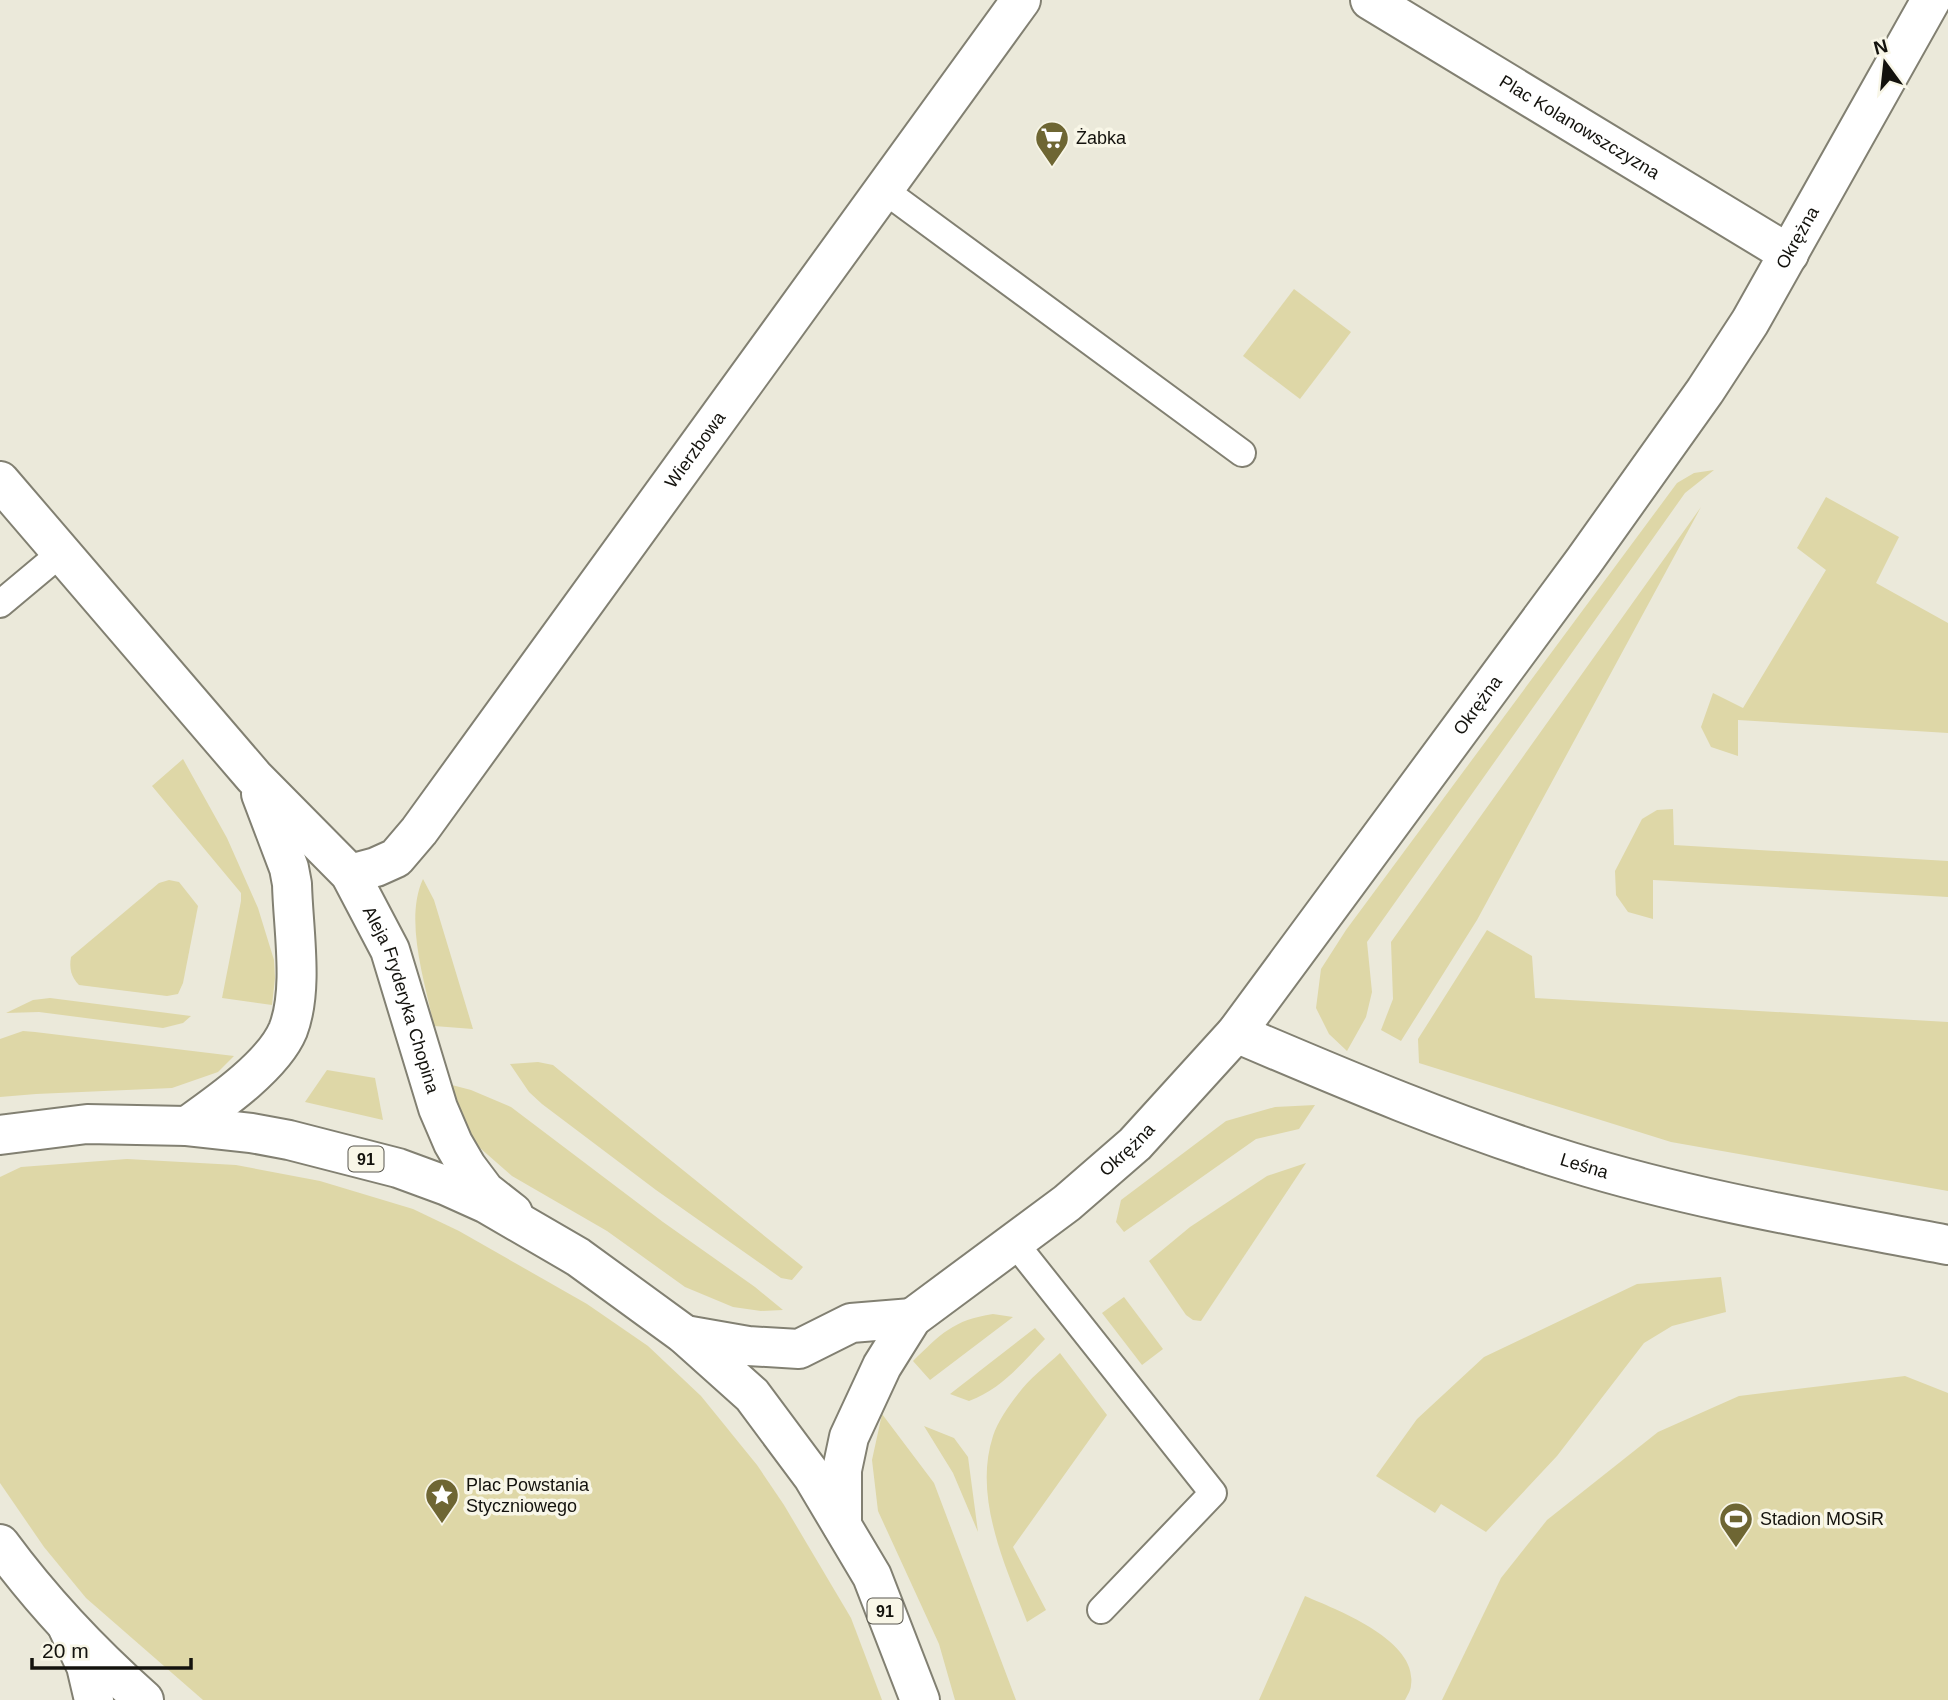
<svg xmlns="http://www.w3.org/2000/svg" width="1948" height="1700" viewBox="0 0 1948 1700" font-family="Arial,sans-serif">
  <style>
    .green { fill: #ded7a7 }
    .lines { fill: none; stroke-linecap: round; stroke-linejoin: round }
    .service-casing { stroke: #828072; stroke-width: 30 }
    .minor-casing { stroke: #828072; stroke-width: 42 }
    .tertiary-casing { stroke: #828072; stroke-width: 42 }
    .primary-casing { stroke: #828072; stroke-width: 42 }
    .service { stroke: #fff; stroke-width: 26 }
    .minor { stroke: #fff; stroke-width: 38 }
    .tertiary { stroke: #fff; stroke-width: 38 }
    .primary { stroke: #fff; stroke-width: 38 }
    .labels { text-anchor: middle; stroke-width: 7; stroke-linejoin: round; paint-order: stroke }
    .shield { fill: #f8f6e7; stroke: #58564e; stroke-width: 2 }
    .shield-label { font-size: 16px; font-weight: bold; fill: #13120d }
    .street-label { font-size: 18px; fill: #13120d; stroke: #f8f6e7 }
    .poi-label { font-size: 18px; fill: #13120d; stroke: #f8f6e7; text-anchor: start }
  </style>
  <rect width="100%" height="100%" fill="#ebe9da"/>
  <!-- green -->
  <g class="green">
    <polygon points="1294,289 1351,332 1300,399 1243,356"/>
    <polygon points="1714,470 1685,493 1367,942 1372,992 1366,1017 1347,1051 1329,1034 1316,1008 1321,969 1346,930 1677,483 1694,473"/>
    <polygon points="1826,497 1899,537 1876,583 1948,623 1948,733 1738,720 1738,756 1711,747 1701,727 1713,693 1743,708 1826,570 1797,548"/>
    <polygon points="1701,507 1477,920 1401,1041 1381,1030 1393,999 1391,942"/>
    <polygon points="183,759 227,838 258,908 274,960 275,978 272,1005 222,998 241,901 241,893 152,786"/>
    <polygon points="1673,809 1674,845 1948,861 1948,897 1653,880 1653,919 1628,912 1616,895 1615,871 1642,819 1657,810"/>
    <path d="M423,879L434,900L473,1029L434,1026C425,982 404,920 423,879Z"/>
    <path d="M169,880L179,882L198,906L183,983L178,994L167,996L79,985C71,977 69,968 71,957L159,883Z"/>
    <polygon points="1487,930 1532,956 1535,998 1948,1022 1948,1191 1671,1142 1419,1063 1418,1039"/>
    <polygon points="50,998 191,1016 183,1023 163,1028 39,1012 6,1013 33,1000"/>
    <polygon points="23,1031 35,1032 234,1056 218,1072 172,1088 36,1094 0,1097 0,1039"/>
    <polygon points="538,1062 553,1065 559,1070 803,1267 792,1280 781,1278 656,1190 542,1104 529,1092 510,1064"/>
    <polygon points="327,1070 375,1078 383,1120 305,1102"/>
    <polygon points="448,1084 471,1090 511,1107 663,1222 755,1287 783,1310 761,1311 733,1307 685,1287 607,1231 512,1176 480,1148 464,1125"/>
    <polygon points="1315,1105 1299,1129 1256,1139 1124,1232 1116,1222 1121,1200 1226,1121 1275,1107"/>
    <polygon points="127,1159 236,1165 320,1181 413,1209 459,1231 587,1304 648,1346 701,1396 757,1465 784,1505 851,1618 882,1700 203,1700 86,1598 44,1547 0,1483 0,1177 21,1167"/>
    <polygon points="1306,1163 1201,1321 1193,1320 1186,1315 1149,1261 1190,1227 1267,1176"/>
    <polygon points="1721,1277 1726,1312 1672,1326 1644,1343 1557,1456 1486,1532 1441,1504 1435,1513 1376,1476 1417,1419 1484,1357 1637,1284"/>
    <polygon points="1124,1297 1163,1349 1142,1365 1102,1313"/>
    <path d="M993,1314L1013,1317L930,1380L913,1361C941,1334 953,1320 993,1314Z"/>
    <path d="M1035,1328L1045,1339C1021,1364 1002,1389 969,1401L950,1394Z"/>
    <path d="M1060,1353L1107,1415L1013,1547L1046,1610L1027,1622C1005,1565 973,1497 993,1436C997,1423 1009,1405 1018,1394C1029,1379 1046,1366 1060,1353Z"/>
    <polygon points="1905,1376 1948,1393 1948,1700 1442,1700 1501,1578 1547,1520 1658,1432 1739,1396"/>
    <polygon points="882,1414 934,1483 1016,1700 955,1700 939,1644 878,1511 872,1460"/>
    <polygon points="924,1426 954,1438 968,1457 978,1532 953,1473"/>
    <path d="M1305,1596C1337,1610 1418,1640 1411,1685C1411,1690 1407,1696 1405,1700H1259Z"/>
  </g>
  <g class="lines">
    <!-- service casing -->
    <g class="service-casing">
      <g id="service">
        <polyline points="884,190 1242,453"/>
        <polyline points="0,604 61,553"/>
        <polyline points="1014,1242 1213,1493 1101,1610"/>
      </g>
    </g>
    <!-- minor casing -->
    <g class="minor-casing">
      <g id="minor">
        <path id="s1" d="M1370,0L1789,254"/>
        <path id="s2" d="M350,874L376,867L396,858L419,831L1021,0"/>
        <path id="s3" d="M1236,1033C1346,1080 1457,1127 1571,1162C1694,1200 1822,1221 1948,1245"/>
        <polyline points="68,1628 86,1666 94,1700"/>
      </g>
    </g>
    <!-- tertiary casing -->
    <g class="tertiary-casing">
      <g id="tertiary">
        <path id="s4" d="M0,481L254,777L350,874L390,950L438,1108L453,1143L467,1167L485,1191L513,1213"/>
        <path d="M187,1126C218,1104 273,1066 288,1030C304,989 293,928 292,884L289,868L261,794"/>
        <polyline points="685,1335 748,1346 799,1349 851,1323 912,1318"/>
        <path id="s5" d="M842,1525V1470L849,1437L882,1366L912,1318L1067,1203L1135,1144L1236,1033L1584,561L1705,391L1750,322L1931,0"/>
      </g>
    </g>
    <!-- primary casing -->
    <g class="primary-casing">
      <g id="primary">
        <polyline points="0,1135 87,1124 187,1126 251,1133 289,1140 398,1168 447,1186 487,1204 578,1257 685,1335 752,1395 813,1477 872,1576 920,1700"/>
        <path d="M0,1544C42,1601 91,1653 144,1700"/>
      </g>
    </g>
    <!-- service -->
    <use href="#service" class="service"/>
    <!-- minor -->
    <use href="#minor" class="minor"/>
    <!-- tertiary -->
    <use href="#tertiary" class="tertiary"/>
    <!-- primary -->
    <use href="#primary" class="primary"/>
  </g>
  <!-- icons -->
  <defs>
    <g id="supermarket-pin" transform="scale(1.75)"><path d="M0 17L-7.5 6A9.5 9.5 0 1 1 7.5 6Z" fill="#6e6633" stroke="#f8f6e7"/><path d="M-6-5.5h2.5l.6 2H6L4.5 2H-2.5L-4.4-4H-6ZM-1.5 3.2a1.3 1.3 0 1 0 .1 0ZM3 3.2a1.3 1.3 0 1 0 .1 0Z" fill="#fff"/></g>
    <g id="sight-pin" transform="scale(1.75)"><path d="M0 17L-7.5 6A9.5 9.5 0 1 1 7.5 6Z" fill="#6e6633" stroke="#f8f6e7"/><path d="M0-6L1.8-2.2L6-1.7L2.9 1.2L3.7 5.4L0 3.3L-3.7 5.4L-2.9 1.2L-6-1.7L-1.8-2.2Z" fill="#fff"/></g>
    <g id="stadium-pin" transform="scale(1.75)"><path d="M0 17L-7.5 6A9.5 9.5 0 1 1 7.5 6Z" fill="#6e6633" stroke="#f8f6e7"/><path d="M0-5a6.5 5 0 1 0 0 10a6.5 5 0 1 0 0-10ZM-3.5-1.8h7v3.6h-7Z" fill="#fff"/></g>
  </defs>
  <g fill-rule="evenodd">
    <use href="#supermarket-pin" x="1052" y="138"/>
    <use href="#sight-pin" x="442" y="1495"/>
    <use href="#stadium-pin" x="1736" y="1519"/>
  </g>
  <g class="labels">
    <!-- shield labels -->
    <g class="shield">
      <rect x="348.5" y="1146.5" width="35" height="25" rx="5"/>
      <rect x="867.5" y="1598.5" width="35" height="25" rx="5"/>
    </g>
    <g class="shield-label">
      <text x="366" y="1165">91</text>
      <text x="885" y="1617">91</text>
    </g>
    <!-- street labels -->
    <g class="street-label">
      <text dy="6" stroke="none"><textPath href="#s1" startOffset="245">Plac Kolanowszczyzna</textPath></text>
      <text dy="6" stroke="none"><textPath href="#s5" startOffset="1631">Okrężna</textPath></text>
      <text dy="6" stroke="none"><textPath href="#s2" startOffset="555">Wierzbowa</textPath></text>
      <text dy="6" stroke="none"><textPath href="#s5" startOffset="1064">Okrężna</textPath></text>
      <text dy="6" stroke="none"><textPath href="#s4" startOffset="663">Aleja Fryderyka Chopina</textPath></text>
      <text dy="6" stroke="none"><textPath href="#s5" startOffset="497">Okrężna</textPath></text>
      <text dy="6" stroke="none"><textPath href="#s3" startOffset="373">Leśna</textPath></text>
    </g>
    <!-- poi labels -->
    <g class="poi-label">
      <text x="1076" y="144">Żabka</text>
      <text x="466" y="1491">Plac Powstania<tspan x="466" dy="21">Styczniowego</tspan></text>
      <text x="1760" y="1525">Stadion MOSiR</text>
    </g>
  </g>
  <!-- north arrow -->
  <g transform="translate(1885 63) rotate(345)" stroke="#f8f6e7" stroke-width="5" paint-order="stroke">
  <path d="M0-5L12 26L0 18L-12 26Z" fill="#13120d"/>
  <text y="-10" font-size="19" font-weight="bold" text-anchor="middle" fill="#13120d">N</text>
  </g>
  <!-- scale -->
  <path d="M32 1658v10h159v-10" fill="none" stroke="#13120d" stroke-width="3.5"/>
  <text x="42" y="1658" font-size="21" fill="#13120d" stroke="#f8f6e7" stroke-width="5" paint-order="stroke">20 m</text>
</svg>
